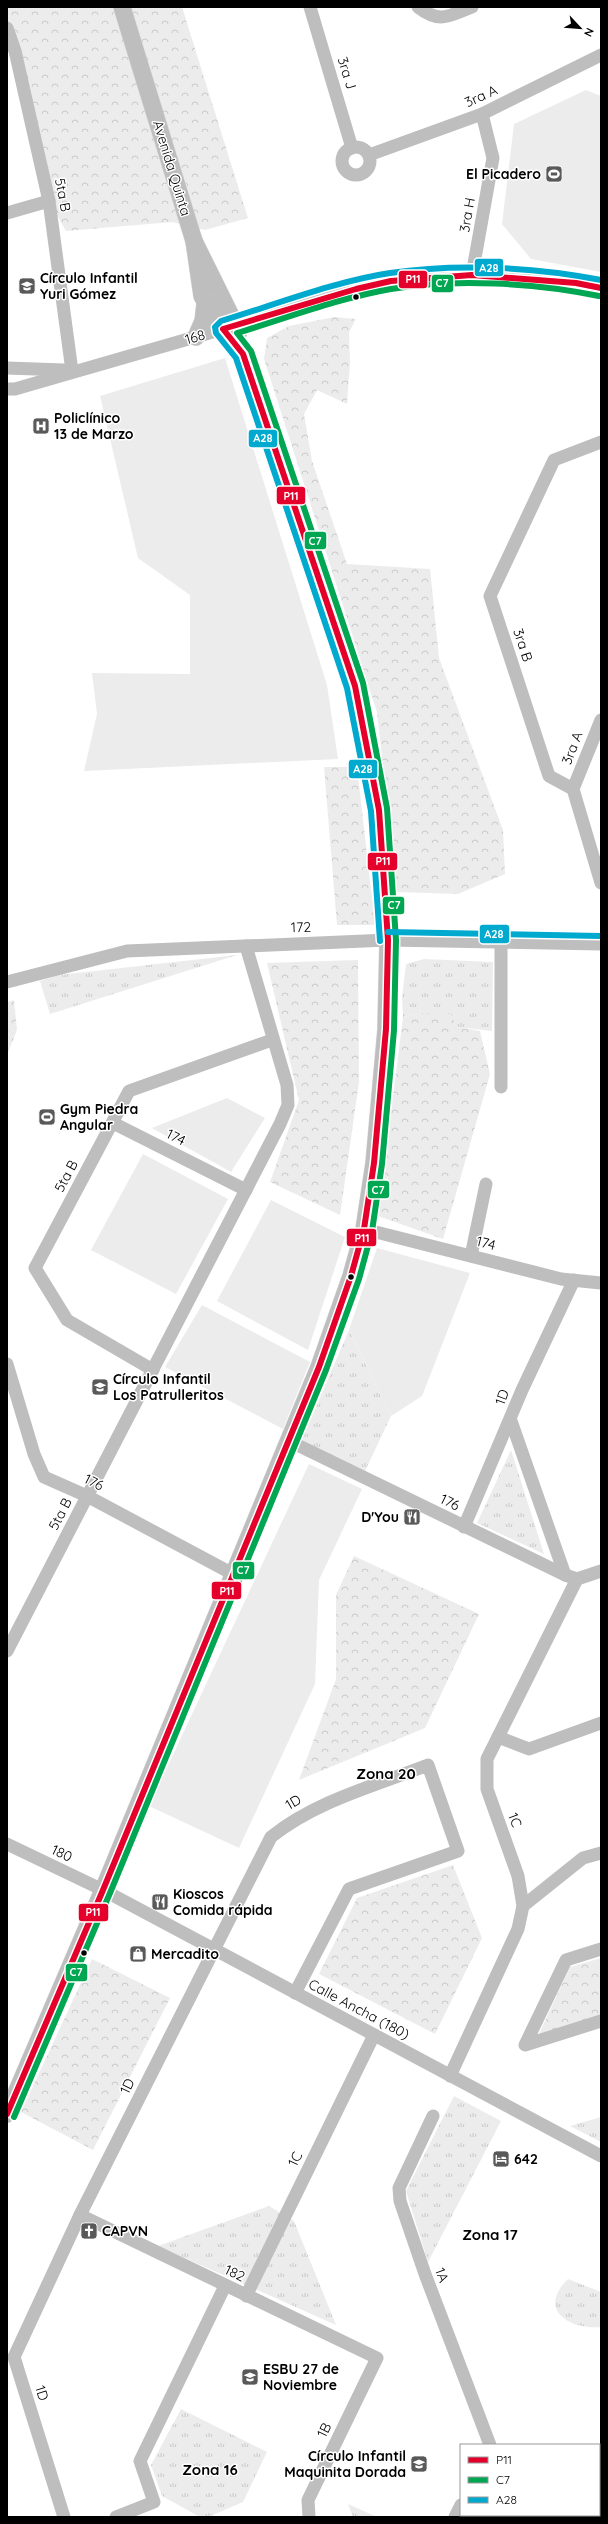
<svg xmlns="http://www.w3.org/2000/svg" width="608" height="2524" viewBox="0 0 608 2524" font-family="Quicksand,sans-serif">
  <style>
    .grass { fill: url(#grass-tufts) }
    .forest { fill: url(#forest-crowns) }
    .garden { fill: #ececec }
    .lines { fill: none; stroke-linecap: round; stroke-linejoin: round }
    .major-casing { stroke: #dbdbdb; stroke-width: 18 }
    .minor { stroke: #bebebe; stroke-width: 13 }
    .major { stroke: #bebebe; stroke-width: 17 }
    .bus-1-casing { stroke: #fff; stroke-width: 9 }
    .bus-2-casing { stroke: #fff; stroke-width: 9 }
    .bus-3-casing { stroke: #fff; stroke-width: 9 }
    .bus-1 { stroke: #e4002b; stroke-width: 6 }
    .bus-2 { stroke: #00a651; stroke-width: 6 }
    .bus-3 { stroke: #00a9ce; stroke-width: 6 }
    .bus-dot { fill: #000; stroke: #fff; stroke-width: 1.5 }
    .labels { text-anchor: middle; stroke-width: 3; stroke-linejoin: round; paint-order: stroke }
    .street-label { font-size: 14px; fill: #000; stroke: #fff }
    .poi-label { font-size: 14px; font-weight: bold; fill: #000; stroke: #fff; text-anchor: start }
    .neighbourhood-label { font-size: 15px; font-weight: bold; fill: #000; stroke: #fff }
    .line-badge { stroke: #fff; stroke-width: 1.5 }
    .badge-label { font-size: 11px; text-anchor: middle; font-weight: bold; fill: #fff }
  </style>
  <defs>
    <pattern id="grass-tufts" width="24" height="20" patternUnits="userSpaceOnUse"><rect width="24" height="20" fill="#ececec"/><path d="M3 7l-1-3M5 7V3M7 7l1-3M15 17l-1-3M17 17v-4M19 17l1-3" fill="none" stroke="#c9c9c9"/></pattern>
    <pattern id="forest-crowns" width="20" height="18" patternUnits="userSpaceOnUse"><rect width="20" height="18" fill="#ececec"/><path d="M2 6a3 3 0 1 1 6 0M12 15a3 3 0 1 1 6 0" fill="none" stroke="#c9c9c9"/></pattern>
  </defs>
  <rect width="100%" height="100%" fill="#fff"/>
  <!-- grass -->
  <g class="grass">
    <polygon points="237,955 50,1014 40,981 59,975"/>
    <polygon points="424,959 493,962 492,1031 457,1027 422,1013 403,1017 402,997 406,964"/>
    <polygon points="349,1330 391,1416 365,1471 301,1442"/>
    <polygon points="511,1450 544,1554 477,1523"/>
    <polygon points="454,2096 501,2121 428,2262 406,2191"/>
    <polygon points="601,2117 601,2142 570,2126"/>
    <polygon points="269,2206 294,2221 336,2325 158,2246"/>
    <path d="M568,2279L601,2292V2327C568,2330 537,2309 568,2279Z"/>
    <polygon points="181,2409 267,2452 243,2502 208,2517 200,2517 162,2496 151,2465"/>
    <polygon points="599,2503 601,2504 601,2517 576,2517 577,2515 599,2515"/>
    <polygon points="348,2504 377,2517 353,2517"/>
  </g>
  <!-- forest -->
  <g class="forest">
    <polygon points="7,7 182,7 248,218 205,230 172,222 66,231 49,201 7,28"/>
    <polygon points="334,317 356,319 349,332 350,363 347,404 317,390 304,414 312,461 347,564 430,569 439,658 503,830 505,874 458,894 397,892 377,712 264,359 267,338 289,326"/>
    <polygon points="324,767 357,767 375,925 337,925"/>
    <polygon points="358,960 359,1082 340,1215 270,1182 299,1100 267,963"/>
    <polygon points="14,1000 17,1030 7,1055 7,1002"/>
    <polygon points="422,1013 451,1014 457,1027 480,1031 490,1074 443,1239 378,1216 403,1017"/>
    <polygon points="354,1556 479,1614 425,1728 299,1780 336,1679 336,1595"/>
    <polygon points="453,1865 482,1938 435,2034 319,1974 357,1898"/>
    <polygon points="601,1958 601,2016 539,2034 570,1967"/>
    <polygon points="92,1959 170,1998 93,2150 21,2112"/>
  </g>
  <!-- garden -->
  <g class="garden">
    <polygon points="586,90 601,96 601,272 531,259 502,224 514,124"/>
    <polygon points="225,358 327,685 338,759 84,771 97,714 92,673 190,674 190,595 138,558 100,396"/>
    <polygon points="227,1098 265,1118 231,1172 152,1128"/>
    <polygon points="143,1154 228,1199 176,1294 91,1250"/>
    <polygon points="271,1200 345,1237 308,1350 217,1301"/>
    <polygon points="377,1248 470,1273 422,1396 391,1416 349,1330"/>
    <polygon points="202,1305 310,1362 283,1429 165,1367"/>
    <polygon points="309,1464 362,1489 319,1580 315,1684 239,1848 149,1806"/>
  </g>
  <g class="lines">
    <!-- major casing -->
    <g class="major-casing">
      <g id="major">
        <polyline points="122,7 194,241 235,324 238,334"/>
        <polyline points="223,329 356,289 391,281 472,275 576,283 601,288"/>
        <polyline points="196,337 203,321 205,304"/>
        <polyline points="7,2114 103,1890 319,1367 351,1276 364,1229 374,1163 386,1029 388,940 379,810 355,686 243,354 214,317 202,296 194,241"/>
      </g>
    </g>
    <!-- minor -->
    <g class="minor">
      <polyline points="310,7 352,148"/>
      <path d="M418,7C440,24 448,16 472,7"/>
      <polyline points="7,28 15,51 49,201 72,371"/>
      <circle cx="356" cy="161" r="14"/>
      <polyline points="369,155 482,114 601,55"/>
      <polyline points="7,213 49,201"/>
      <polyline points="472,275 493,158 482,114"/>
      <polyline points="7,368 64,370"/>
      <polyline points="7,389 15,389 223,329"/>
      <polyline points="601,442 554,460 490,596 549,776 573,789 601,883"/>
      <polyline points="573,789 601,720"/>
      <polyline points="501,942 501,1087"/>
      <polyline points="7,982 127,951 388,940 601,944"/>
      <polyline points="113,1123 246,1190"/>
      <polyline points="364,1229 561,1279 601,1283"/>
      <polyline points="471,1256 486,1184"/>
      <polyline points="7,1364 34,1454 44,1477 87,1496 233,1574"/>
      <polyline points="153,1370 67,1320 35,1268 129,1091 272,1040"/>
      <polyline points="511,1421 565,1575"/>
      <polyline points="287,1440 565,1575 577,1579 601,1571"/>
      <polyline points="464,1527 522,1390 574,1280"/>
      <polyline points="7,1651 280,1124 288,1105 287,1085 246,946"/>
      <polyline points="498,1737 529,1749 601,1723"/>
      <polyline points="7,1844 103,1890 601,2156"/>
      <polyline points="523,1906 583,1858 601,1853"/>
      <polyline points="601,1949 566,1960 525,2045 601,2021"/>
      <polyline points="450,2076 518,1929 523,1906 518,1876 487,1789 487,1759 577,1579"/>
      <polyline points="433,2116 399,2188 400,2201 425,2274 490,2445"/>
      <polyline points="80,2215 377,2358 308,2500 309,2517"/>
      <polyline points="246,2296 374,2035"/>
      <polyline points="599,2494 601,2495"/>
      <path d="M64,2517L14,2357L80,2215L271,1837C316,1801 374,1786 428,1765L458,1851L349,1889L295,1993"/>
      <polyline points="116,2517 154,2502 140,2461 225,2286"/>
      <polyline points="455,2517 461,2505"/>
    </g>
    <!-- major -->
    <use href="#major" class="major"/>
    <!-- bus-1 casing -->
    <g class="bus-1-casing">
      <polyline id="bus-1" points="7,2114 103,1890 319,1367 351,1276 364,1229 374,1163 386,1029 388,940 379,810 355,686 243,354 223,329 356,289 391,281 472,275 576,283 601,288"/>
    </g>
    <!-- bus-2 casing -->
    <g class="bus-2-casing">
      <path id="bus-2" d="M14,2117L110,1893L326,1370L359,1279L372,1231L382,1164L394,1030L396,940L387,808L363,683L251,351L237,333C287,318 339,298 391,289C454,278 537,283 599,296"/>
    </g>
    <!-- bus-3 casing -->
    <g class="bus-3-casing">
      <g id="bus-3">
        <polyline points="388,932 601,936"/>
        <path d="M380,941L371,811L347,688L236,358L216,333L215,327L221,321C274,305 336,281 390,273C456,263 535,267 601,280"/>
      </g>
    </g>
    <!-- bus-1 -->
    <use href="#bus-1" class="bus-1"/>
    <!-- bus-2 -->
    <use href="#bus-2" class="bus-2"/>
    <!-- bus-3 -->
    <use href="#bus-3" class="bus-3"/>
  </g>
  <!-- icons -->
  <defs>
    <g id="stadium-square" transform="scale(0.9)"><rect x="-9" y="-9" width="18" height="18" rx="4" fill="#595959" stroke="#fff"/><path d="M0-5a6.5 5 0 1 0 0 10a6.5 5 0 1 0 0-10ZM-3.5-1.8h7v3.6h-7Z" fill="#fff"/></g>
    <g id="school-square" transform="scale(0.9)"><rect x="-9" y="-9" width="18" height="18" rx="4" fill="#595959" stroke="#fff"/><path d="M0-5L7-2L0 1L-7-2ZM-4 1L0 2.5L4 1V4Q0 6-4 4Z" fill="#fff"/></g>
    <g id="hospital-square" transform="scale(0.9)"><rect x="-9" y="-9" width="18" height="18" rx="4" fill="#595959" stroke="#fff"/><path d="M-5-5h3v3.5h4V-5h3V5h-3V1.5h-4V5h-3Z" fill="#fff"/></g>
    <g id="restaurant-square" transform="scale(0.9)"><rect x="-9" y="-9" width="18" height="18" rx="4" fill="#595959" stroke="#fff"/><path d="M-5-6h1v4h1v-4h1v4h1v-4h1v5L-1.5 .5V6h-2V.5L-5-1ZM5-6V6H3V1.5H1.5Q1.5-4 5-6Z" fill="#fff"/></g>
    <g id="shop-square" transform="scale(0.9)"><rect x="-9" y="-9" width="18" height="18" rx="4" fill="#595959" stroke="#fff"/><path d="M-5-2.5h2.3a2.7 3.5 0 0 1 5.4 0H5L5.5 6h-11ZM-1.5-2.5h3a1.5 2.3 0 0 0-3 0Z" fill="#fff"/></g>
    <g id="hotel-square" transform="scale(0.9)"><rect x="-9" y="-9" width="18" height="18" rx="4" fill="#595959" stroke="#fff"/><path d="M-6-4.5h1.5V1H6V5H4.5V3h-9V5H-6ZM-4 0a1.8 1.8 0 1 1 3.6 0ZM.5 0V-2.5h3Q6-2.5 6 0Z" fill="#fff"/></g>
    <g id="church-square" transform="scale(0.9)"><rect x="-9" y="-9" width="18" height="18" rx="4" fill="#595959" stroke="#fff"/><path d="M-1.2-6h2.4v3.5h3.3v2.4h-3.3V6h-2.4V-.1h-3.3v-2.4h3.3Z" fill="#fff"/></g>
  </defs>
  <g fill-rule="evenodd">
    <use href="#stadium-square" x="554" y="174"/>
    <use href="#school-square" x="27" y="286"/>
    <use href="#hospital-square" x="41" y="426"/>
    <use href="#stadium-square" x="47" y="1117"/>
    <use href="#school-square" x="100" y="1387"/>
    <use href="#restaurant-square" x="412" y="1517"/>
    <use href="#restaurant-square" x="160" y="1902"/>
    <use href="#shop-square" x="138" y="1954"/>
    <use href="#hotel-square" x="501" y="2159"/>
    <use href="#church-square" x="89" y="2231"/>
    <use href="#school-square" x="250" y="2377"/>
    <use href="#school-square" x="419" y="2464"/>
  </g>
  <!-- markers -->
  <g class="bus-dot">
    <circle cx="356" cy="297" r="3.5"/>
    <circle cx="351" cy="1277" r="3.5"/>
    <circle cx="84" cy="1953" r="3.5"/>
  </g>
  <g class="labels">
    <!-- street labels -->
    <g class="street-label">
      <text transform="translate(347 73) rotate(73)" y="5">3ra J</text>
      <text transform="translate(481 96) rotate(-24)" y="5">3ra A</text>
      <text transform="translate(172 168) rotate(73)" y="5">Avenida Quinta</text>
      <text transform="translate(63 195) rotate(79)" y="5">5ta B</text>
      <text transform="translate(467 215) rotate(-80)" y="5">3ra H</text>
      <text transform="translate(195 337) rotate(-16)" y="5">168</text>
      <text transform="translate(523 645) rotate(72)" y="5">3ra B</text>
      <text transform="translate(572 748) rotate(-69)" y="5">3ra A</text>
      <text transform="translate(301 927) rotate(-2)" y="5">172</text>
      <text transform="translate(176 1137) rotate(27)" y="5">174</text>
      <text transform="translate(66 1176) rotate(-62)" y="5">5ta B</text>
      <text transform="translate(486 1243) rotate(14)" y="5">174</text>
      <text transform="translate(502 1397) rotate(-70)" y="5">1D</text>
      <text transform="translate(94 1482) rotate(27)" y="5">176</text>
      <text transform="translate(450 1502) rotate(26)" y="5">176</text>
      <text transform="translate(60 1514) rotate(-63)" y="5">5ta B</text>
      <text transform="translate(293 1802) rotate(-30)" y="5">1D</text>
      <text transform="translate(515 1820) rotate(70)" y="5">1C</text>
      <text transform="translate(62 1853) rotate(26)" y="5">180</text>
      <text transform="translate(359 2009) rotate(28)" y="5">Calle Ancha (180)</text>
      <text transform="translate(127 2086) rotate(-64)" y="5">1D</text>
      <text transform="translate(295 2159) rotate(-64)" y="5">1C</text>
      <text transform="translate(235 2273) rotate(26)" y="5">182</text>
      <text transform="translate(442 2275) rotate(70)" y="5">1A</text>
      <text transform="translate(42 2393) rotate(73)" y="5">1D</text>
      <text transform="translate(324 2430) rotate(-64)" y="5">1B</text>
    </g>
    <!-- poi labels -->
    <g class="poi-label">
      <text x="541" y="179" text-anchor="end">El Picadero</text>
      <text x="40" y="283">Círculo Infantil<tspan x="40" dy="16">Yuri Gómez</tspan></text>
      <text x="54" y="423">Policlínico<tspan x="54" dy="16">13 de Marzo</tspan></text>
      <text x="60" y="1114">Gym Piedra<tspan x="60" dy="16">Angular</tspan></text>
      <text x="113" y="1384">Círculo Infantil<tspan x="113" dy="16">Los Patrulleritos</tspan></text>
      <text x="399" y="1522" text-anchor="end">D'You</text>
      <text x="173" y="1899">Kioscos<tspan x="173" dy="16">Comida rápida</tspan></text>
      <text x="151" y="1959">Mercadito</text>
      <text x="514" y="2164">642</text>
      <text x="102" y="2236">CAPVN</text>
      <text x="263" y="2374">ESBU 27 de<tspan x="263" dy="16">Noviembre</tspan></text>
      <text x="406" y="2461" text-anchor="end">Círculo Infantil<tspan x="406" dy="16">Maquinita Dorada</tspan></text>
    </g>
    <!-- neighbourhood labels -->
    <g class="neighbourhood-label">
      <text x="386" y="1779">Zona 20</text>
      <text x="490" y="2240">Zona 17</text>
      <text x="210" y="2475">Zona 16</text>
    </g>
  </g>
  <g class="line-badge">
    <rect x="474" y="258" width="30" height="19" rx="4" fill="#00a9ce"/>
    <rect x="398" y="270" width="30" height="19" rx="4" fill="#e4002b"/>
    <rect x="431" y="274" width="23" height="19" rx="4" fill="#00a651"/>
    <rect x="248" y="429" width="30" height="19" rx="4" fill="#00a9ce"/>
    <rect x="276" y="486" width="30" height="19" rx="4" fill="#e4002b"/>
    <rect x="304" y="531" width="23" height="19" rx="4" fill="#00a651"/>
    <rect x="348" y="759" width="30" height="20" rx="4" fill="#00a9ce"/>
    <rect x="367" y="852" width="31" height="19" rx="4" fill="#e4002b"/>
    <rect x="382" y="896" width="23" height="19" rx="4" fill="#00a651"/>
    <rect x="479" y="924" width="31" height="20" rx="4" fill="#00a9ce"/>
    <rect x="367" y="1180" width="23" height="19" rx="4" fill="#00a651"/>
    <rect x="346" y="1228" width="31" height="19" rx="4" fill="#e4002b"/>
    <rect x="232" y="1561" width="23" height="19" rx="4" fill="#00a651"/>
    <rect x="211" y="1581" width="31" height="19" rx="4" fill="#e4002b"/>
    <rect x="78" y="1903" width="31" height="19" rx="4" fill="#e4002b"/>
    <rect x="65" y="1963" width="23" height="19" rx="4" fill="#00a651"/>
  </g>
  <g class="badge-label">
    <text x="489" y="272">A28</text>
    <text x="413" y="283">P11</text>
    <text x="442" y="287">C7</text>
    <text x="263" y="442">A28</text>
    <text x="291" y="500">P11</text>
    <text x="315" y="545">C7</text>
    <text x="363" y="773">A28</text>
    <text x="383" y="865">P11</text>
    <text x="394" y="909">C7</text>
    <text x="494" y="938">A28</text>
    <text x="378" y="1194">C7</text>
    <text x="362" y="1242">P11</text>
    <text x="243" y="1574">C7</text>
    <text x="227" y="1595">P11</text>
    <text x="93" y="1916">P11</text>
    <text x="76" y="1976">C7</text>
  </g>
  <!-- border -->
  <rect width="608" height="2524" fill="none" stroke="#000000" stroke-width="16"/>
  <!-- legend -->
  <rect x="460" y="2444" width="140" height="72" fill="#ffffff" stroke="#999999"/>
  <rect x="468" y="2457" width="20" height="6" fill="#e4002b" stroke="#999999"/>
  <text x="496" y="2464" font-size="12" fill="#000000">P11</text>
  <rect x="468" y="2477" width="20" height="6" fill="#00a651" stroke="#999999"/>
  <text x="496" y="2484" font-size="12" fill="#000000">C7</text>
  <rect x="468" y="2497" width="20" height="6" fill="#00a9ce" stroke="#999999"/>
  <text x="496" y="2504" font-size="12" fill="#000000">A28</text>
  <!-- north arrow -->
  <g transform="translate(580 28) rotate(116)" stroke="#ffffff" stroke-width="3" paint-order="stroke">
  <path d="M0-3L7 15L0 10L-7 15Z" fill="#000000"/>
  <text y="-6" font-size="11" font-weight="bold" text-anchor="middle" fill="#000000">N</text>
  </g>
</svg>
